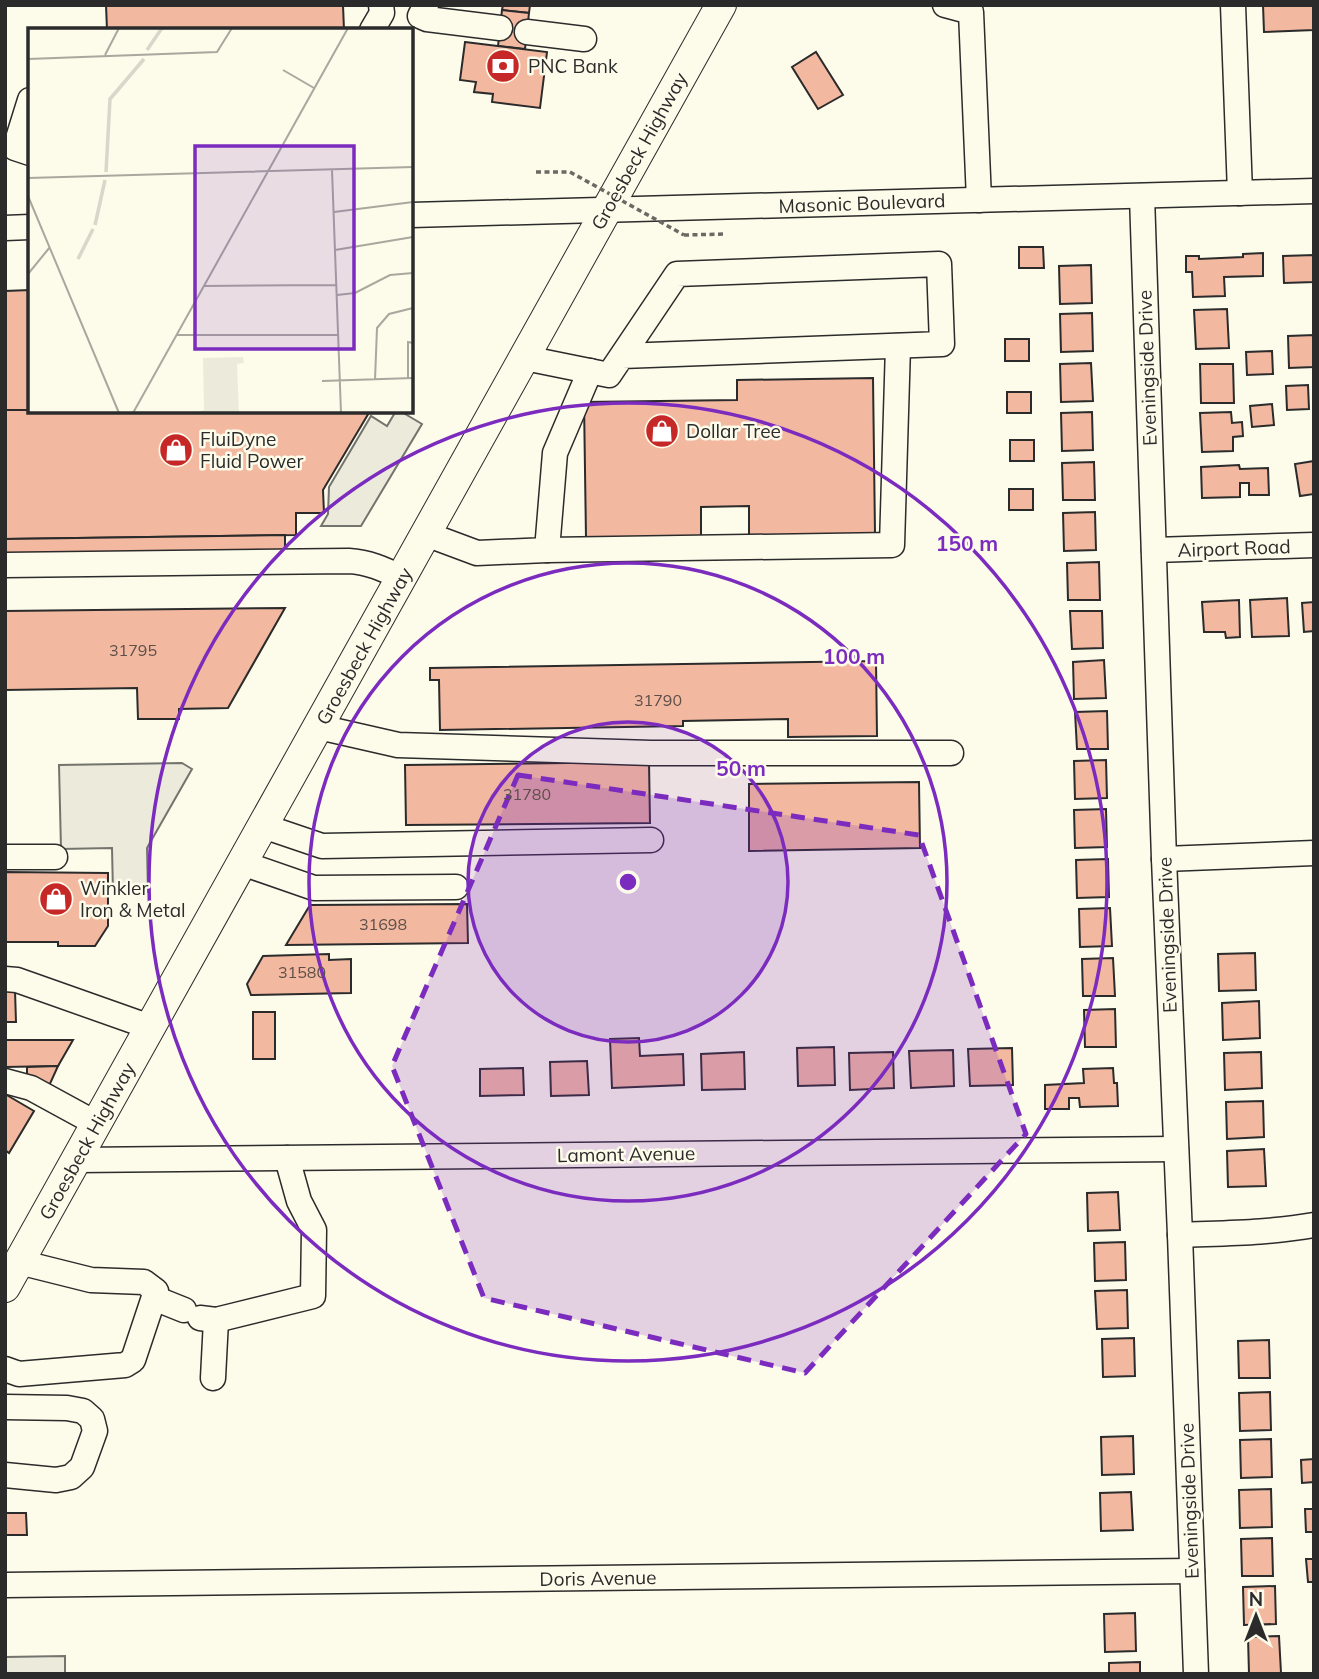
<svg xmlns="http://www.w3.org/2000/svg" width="1319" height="1679" viewBox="0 0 1319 1679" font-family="Mulish,sans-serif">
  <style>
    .parking { fill: #eceadb; stroke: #74746e; stroke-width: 2 }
    .building { fill: #f2b8a0; stroke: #2b2b2b; stroke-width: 2 }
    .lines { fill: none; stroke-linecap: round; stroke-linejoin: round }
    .minor-casing { stroke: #2b2b2b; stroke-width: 27 }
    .major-casing { stroke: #2b2b2b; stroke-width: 32 }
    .path { stroke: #6a6964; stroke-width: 3.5; stroke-dasharray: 5 3.5; stroke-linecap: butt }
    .minor { stroke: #fdfbea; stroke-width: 24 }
    .major { stroke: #fdfbea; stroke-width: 30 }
    .path-bridge { stroke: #6a6964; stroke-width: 3.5; stroke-dasharray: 5 3.5; stroke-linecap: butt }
    .marked { fill: #7b2cbf; fill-opacity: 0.2; stroke: #7b2cbf; stroke-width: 5; stroke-dasharray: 14 9; stroke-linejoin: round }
    .ring { fill: none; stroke: #7b2cbf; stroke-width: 3.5 }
    .labels { text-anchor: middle; stroke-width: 5; stroke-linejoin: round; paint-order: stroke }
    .number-label { font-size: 16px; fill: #5d4e48 }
    .poi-label { font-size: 19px; fill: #2b2b2b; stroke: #fdfbea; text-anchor: start }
    .street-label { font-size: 19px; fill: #2b2b2b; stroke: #fdfbea }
    .inset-river { fill: none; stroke: #d8d7c9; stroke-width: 3.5 }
    .inset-road { fill: none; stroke: #a9a89e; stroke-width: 2 }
    .view { fill: #7b2cbf; fill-opacity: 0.15; stroke: #7b2cbf; stroke-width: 3.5 }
    .inset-edge { fill: none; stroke: #2b2b2b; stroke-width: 3.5 }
    .centre { fill: #7b2cbf; stroke: #fdfbea; stroke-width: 3.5 }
    .ring-label { font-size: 21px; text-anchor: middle; font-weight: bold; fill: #7b2cbf; stroke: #fdfbea; stroke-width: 5; stroke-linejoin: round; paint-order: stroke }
  </style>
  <rect width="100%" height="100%" fill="#fdfbea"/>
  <!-- parking -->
  <g class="parking">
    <polygon points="396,411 400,411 422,424 361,526 321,526 328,514 329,487 371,416 387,426"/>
    <polygon points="182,763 192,769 147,848 148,892 113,893 112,848 61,849 59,765"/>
    <polygon points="65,1656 65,1674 5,1674 5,1657"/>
  </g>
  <!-- building -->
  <g class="building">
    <polygon points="106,5 343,5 344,30 107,30"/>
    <polygon points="503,5 530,5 529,13 502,10"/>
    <polygon points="1263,5 1314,5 1314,30 1264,32"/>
    <polygon points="502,10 529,13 525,49 498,46"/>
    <polygon points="465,42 547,52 540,108 492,102 493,94 474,92 476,82 460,80"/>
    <polygon points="816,52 843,95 818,109 792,67"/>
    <polygon points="1019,247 1043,247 1044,268 1019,268"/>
    <polygon points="1263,253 1263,276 1224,277 1225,296 1193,297 1192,272 1186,272 1186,256 1199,256 1199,259 1243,257 1243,254"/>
    <polygon points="1314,255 1314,282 1284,283 1283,256"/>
    <polygon points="1091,265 1092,303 1060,304 1059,266"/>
    <polygon points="30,290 30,410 5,410 5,291"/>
    <polygon points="1227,309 1229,348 1196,349 1194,310"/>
    <polygon points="1092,313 1093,351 1061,352 1060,314"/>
    <polygon points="1314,335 1314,367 1289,368 1288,336"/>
    <rect x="1005" y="339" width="24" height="22"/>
    <polygon points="1272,351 1273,374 1247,375 1246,352"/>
    <polygon points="1091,363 1093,401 1061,402 1060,364"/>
    <polygon points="1200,364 1233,364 1234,403 1201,403"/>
    <polygon points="873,378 875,534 749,536 749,506 701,507 701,536 586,538 584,402 737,400 737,380"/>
    <polygon points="1308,385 1309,409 1287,410 1286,386"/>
    <rect x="1007" y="392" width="24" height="21"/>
    <polygon points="1272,404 1274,425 1252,427 1250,406"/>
    <polygon points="5,410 30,410 30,411 370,411 323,490 324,513 296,513 296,535 5,539"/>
    <polygon points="1092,412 1093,450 1062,451 1061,413"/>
    <polygon points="1231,412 1232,423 1242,422 1243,436 1233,437 1233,451 1202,452 1200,413"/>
    <rect x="1010" y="440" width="24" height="21"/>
    <polygon points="1314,461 1314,494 1300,496 1295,464"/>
    <polygon points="1094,462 1095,500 1063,500 1062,463"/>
    <polygon points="1239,465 1240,469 1268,468 1269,495 1249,495 1249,483 1240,483 1240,497 1202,498 1201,467"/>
    <rect x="1009" y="489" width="24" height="21"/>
    <polygon points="1095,512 1096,550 1064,551 1063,513"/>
    <polygon points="285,535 285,552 5,556 5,539"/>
    <polygon points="1099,562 1100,600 1068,600 1067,563"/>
    <polygon points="1287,598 1289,636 1252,637 1250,600"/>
    <polygon points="1239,600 1240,637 1226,638 1225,632 1204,632 1202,602"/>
    <polygon points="1314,602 1314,631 1304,632 1302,603"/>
    <polygon points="285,608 228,708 179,709 179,719 138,719 137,688 5,690 5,611"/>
    <polygon points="1070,611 1102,611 1103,648 1072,649"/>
    <polygon points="1104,660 1106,698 1074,699 1073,662"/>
    <polygon points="876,661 877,736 788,737 788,719 683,721 683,726 440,730 439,680 430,680 430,668"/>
    <polygon points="1107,711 1108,749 1077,749 1075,712"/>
    <polygon points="1106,760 1107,798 1075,799 1074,761"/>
    <polygon points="649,762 650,823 406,825 405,765"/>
    <polygon points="919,782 920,848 749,851 749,784"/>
    <polygon points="1106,809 1107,847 1075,848 1074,810"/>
    <polygon points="1108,859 1109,897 1077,898 1076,860"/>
    <polygon points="5,872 108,873 108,926 95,946 58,946 58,942 5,942"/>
    <polygon points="467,904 468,943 286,945 310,905"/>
    <polygon points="1110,908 1112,946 1080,947 1079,909"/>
    <polygon points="1255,953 1256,990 1219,991 1218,954"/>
    <polygon points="329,954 329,960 351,959 351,993 251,995 247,984 263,956"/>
    <polygon points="1113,958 1115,996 1083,996 1082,959"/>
    <polygon points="5,991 15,991 16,1022 5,1022"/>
    <polygon points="1259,1001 1260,1038 1223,1040 1222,1003"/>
    <polygon points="1115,1009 1116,1047 1085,1047 1084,1010"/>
    <rect x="253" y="1012" width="22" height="47"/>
    <polygon points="639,1038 640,1056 683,1054 684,1085 612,1088 610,1039"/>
    <polygon points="5,1040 73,1040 58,1066 5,1067"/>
    <polygon points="834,1047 835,1085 798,1086 797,1048"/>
    <polygon points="1012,1048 1013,1085 970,1086 968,1049"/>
    <polygon points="953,1050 954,1086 911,1088 909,1051"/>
    <polygon points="744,1052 745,1089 702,1090 701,1054"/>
    <polygon points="893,1052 894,1088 850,1090 849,1053"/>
    <polygon points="1261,1052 1262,1088 1225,1090 1224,1053"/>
    <polygon points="587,1061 589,1095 551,1096 550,1062"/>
    <polygon points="58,1066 49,1086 27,1075 27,1067"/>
    <polygon points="523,1068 524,1095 480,1096 480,1069"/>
    <polygon points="1113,1068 1114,1083 1117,1083 1118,1106 1080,1107 1079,1098 1069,1098 1069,1109 1045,1109 1045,1085 1084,1083 1083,1069"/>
    <polygon points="5,1094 34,1111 9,1153 5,1150"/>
    <polygon points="1263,1101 1264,1137 1227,1139 1226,1102"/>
    <polygon points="1264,1149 1266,1186 1228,1187 1227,1151"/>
    <polygon points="1118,1192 1120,1230 1088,1231 1087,1193"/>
    <polygon points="1125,1242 1126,1280 1095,1281 1094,1243"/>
    <polygon points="1127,1290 1128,1328 1097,1329 1095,1291"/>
    <polygon points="1134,1338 1135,1376 1103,1377 1102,1339"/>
    <polygon points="1269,1340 1270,1378 1239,1378 1238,1341"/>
    <polygon points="1270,1392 1271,1430 1240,1431 1239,1393"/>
    <polygon points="1133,1436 1134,1474 1102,1475 1101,1437"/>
    <polygon points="1271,1439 1272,1477 1241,1478 1240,1440"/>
    <polygon points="1314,1459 1314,1482 1302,1483 1301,1460"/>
    <polygon points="1271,1489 1272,1527 1240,1528 1239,1490"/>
    <polygon points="1131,1492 1133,1530 1101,1531 1100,1493"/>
    <polygon points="1305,1509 1314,1509 1314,1532 1306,1532"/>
    <polygon points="5,1513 26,1513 27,1535 5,1535"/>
    <polygon points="1272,1538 1273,1576 1242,1576 1241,1539"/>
    <polygon points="1306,1559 1314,1559 1314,1582 1308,1582"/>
    <polygon points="1275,1586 1276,1624 1244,1625 1243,1587"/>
    <polygon points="1135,1613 1136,1651 1105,1652 1104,1614"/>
    <polygon points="1279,1636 1281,1673 1249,1674 1248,1637"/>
    <polygon points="1140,1662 1140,1674 1109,1674 1109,1663"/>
  </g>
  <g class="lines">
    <!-- minor casing -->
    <g class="minor-casing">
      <g id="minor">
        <polyline points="426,5 420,16 427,19 500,28"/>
        <polyline points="945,5 971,12 979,200"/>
        <polyline points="1233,5 1240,193"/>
        <polyline points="372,30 382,13 381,5"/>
        <polyline points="527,32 584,39"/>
        <polyline points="30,100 15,148 30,153"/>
        <polyline points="1142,196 1164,859 1180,1235 1196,1674"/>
        <polyline points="411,215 1314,191"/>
        <polyline points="5,228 30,227"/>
        <polyline points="525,358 609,375 677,274 939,264 942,344 622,356"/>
        <polyline points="426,534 477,553 547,550 555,453 590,371"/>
        <polyline points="547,550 892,545 898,346"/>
        <polyline points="1154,550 1314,545"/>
        <path d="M5,565L349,561C368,562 384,569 402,578"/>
        <polyline points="319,727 398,745 651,753 951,753"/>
        <polyline points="263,826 322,846 651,840"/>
        <polyline points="5,857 55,857"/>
        <polyline points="1164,859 1314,853"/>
        <polyline points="242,863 314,888 456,887"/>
        <polyline points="5,979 17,980 150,1027"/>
        <polyline points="5,1081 31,1088 97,1124"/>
        <polyline points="76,1160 1176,1149"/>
        <path d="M1180,1235C1225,1233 1269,1233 1314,1225"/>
        <polyline points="154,1298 184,1310"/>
        <polyline points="200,1318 216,1320 313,1296 314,1230 299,1201 287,1158"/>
        <polyline points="5,1369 19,1374 125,1365 133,1360 156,1291 144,1282 91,1280 19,1262"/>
        <polyline points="213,1378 216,1320"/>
        <polyline points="5,1407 67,1408 83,1411 92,1419 95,1431 82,1467 71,1477 56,1480 5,1475"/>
        <polyline points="5,1585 1192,1571"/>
      </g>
    </g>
    <!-- major casing -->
    <g class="major-casing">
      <polyline id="major" points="5,1287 721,5"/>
    </g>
    <!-- path -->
    <g class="path">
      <polyline points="536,172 570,172"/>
      <polyline points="684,235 725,234"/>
    </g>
    <!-- minor -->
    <use href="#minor" class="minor"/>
    <!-- major -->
    <use href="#major" class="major"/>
    <!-- path-bridge -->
    <polyline class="path-bridge" points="570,172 684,235"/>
  </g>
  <!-- marked area -->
  <path class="marked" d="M518,775L919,835L1026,1134L805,1373L484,1298L392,1066Z"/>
  <!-- distance rings -->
  <circle cx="628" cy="882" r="160" fill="#7b2cbf" fill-opacity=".12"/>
  <g class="ring">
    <circle cx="628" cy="882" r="160"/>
    <circle cx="628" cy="882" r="319"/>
    <circle cx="628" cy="882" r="479"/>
  </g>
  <!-- icons -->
  <defs>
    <g id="bank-disc" transform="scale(1.75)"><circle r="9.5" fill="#c62828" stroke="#fdfbea"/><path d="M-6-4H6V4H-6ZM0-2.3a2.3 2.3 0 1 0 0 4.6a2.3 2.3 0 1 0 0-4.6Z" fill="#fff"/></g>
    <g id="shop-disc" transform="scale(1.75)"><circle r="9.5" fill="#c62828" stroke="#fdfbea"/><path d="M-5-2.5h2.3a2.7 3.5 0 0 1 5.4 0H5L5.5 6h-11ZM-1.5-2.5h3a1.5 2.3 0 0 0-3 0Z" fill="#fff"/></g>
  </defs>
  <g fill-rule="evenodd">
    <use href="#bank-disc" x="503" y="66"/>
    <use href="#shop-disc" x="662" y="431"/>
    <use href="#shop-disc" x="176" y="450"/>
    <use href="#shop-disc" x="56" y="899"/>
  </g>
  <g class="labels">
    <!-- number labels -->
    <g class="number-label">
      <text x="133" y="656">31795</text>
      <text x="658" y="706">31790</text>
      <text x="527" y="800">31780</text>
      <text x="383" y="930">31698</text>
      <text x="302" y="978">31580</text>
    </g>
    <!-- poi labels -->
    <g class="poi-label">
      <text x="528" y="73">PNC Bank</text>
      <text x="686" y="438">Dollar Tree</text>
      <text x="200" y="446">FluiDyne<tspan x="200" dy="22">Fluid Power</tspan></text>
      <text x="80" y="895">Winkler<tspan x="80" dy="22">Iron &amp; Metal</tspan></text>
    </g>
    <!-- street labels -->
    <g class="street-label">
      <text transform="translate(639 151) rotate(-61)" y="7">Groesbeck Highway</text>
      <text transform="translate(862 203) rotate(-2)" y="7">Masonic Boulevard</text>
      <text transform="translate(1147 368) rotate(-92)" y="7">Eveningside Drive</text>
      <text transform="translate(1234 548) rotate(-2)" y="7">Airport Road</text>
      <text transform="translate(364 646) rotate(-61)" y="7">Groesbeck Highway</text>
      <text transform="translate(1167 935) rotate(-92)" y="7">Eveningside Drive</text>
      <text transform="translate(87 1141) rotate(-61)" y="7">Groesbeck Highway</text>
      <text transform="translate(626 1154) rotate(-1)" y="7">Lamont Avenue</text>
      <text transform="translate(1189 1501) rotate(-92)" y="7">Eveningside Drive</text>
      <text transform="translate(598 1578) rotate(-1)" y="7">Doris Avenue</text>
    </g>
  </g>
  <!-- overview -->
  <g transform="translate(28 28)">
    <rect width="385" height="385" fill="#fdfbea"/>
    <path d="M215,329L216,335L209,336L211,385H165L176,382L175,330Z" fill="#ecebdb"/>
    <path class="inset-river" d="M119,22L134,0M78,144L82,71L116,31M67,197L77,152M50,231L65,201"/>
    <path class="inset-road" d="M77,27L91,0M0,31L189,24L204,0M255,42L286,60M304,142L313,385M0,150L385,139M0,168L91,385M306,184L385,174M307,222L385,209M0,246L22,219M176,258L308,257M309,267L327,265L362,247L385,245M148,307H310M380,350V314L385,315M347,352L349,300L361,286L385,280M294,353L385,350M105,385L320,0"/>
    <path class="view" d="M167,118H326V321H167Z"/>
    <rect width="385" height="385" class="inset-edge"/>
  </g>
  <circle cx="628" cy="882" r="10" class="centre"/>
  <g class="ring-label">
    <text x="967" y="551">150 m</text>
    <text x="854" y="664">100 m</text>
    <text x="741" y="776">50 m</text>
  </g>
  <!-- border -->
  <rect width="1319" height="1679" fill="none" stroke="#2b2b2b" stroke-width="14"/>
  <!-- north arrow -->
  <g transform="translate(1256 1616)" stroke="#fdfbea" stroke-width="5" paint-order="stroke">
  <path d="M0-5L12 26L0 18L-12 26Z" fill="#2b2b2b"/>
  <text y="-10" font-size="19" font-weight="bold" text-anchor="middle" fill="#2b2b2b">N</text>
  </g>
</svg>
